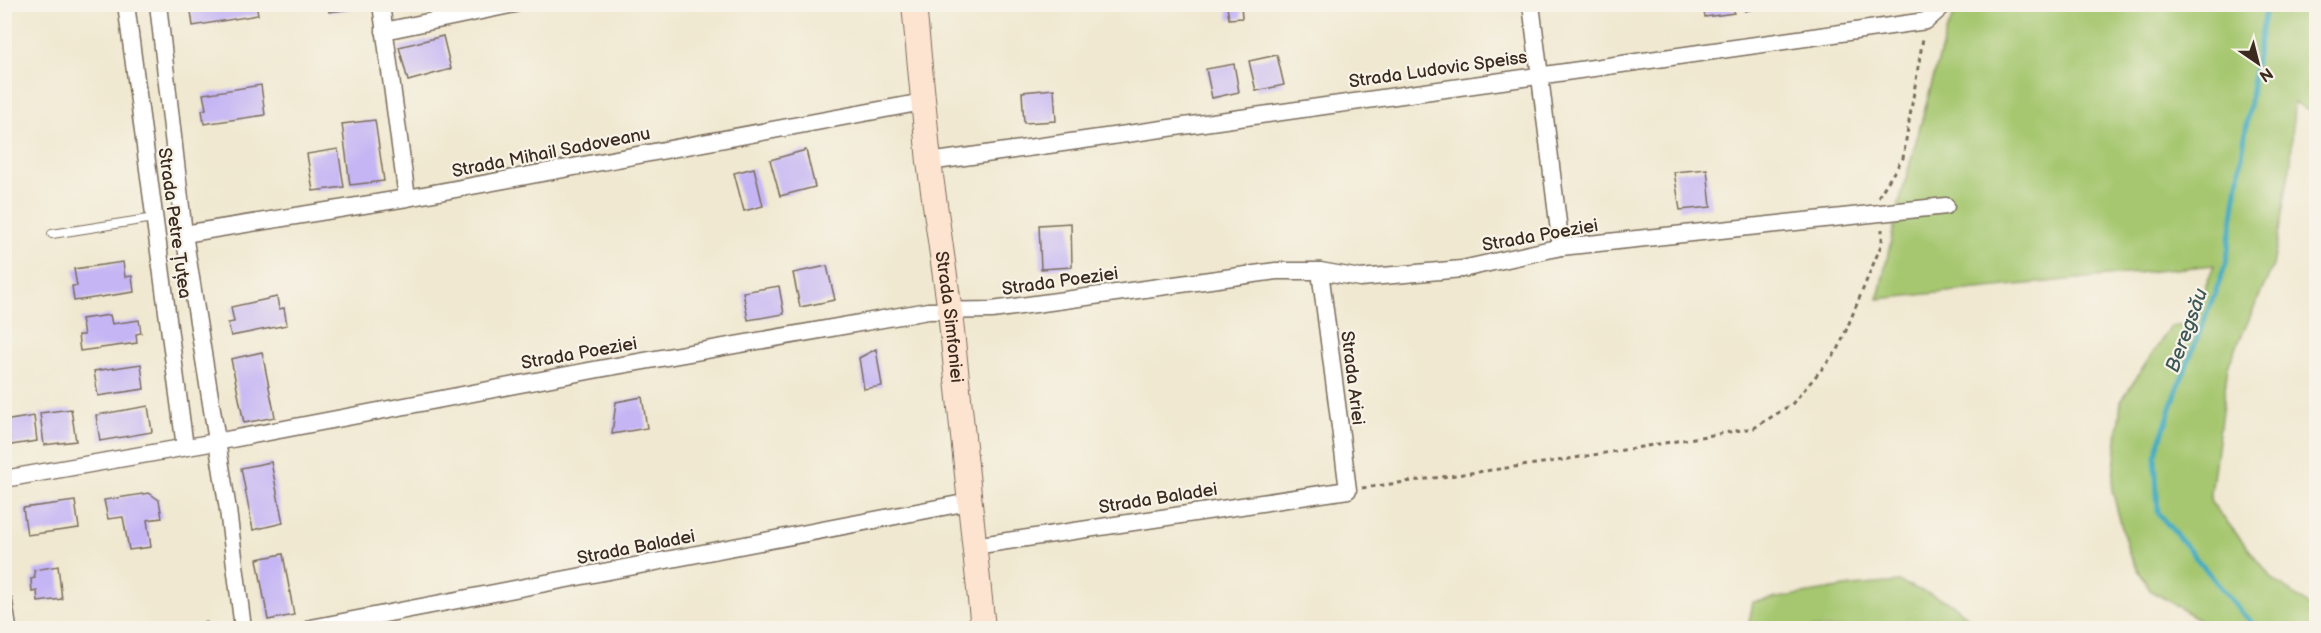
<svg xmlns="http://www.w3.org/2000/svg" width="2321" height="633" viewBox="0 0 2321 633" font-family="'Balsamiq Sans',sans-serif">
  <style>
    .green { fill: #a6c770; stroke: #707847; stroke-width: 1.5 }
    .lines { fill: none; stroke-linecap: round; stroke-linejoin: round }
    .stream { stroke: #40abbf; stroke-width: 5 }
    .building { fill: #c5b5f4 }
    .lane-casing { stroke: #7a6c5c; stroke-width: 10 }
    .street-casing { stroke: #7a6c5c; stroke-width: 19 }
    .secondary-casing { stroke: #7a6c5c; stroke-width: 26 }
    .path { stroke: #7a6c5c; stroke-width: 3; stroke-dasharray: 4.5 4.5; stroke-linecap: butt }
    .lane { stroke: #fff; stroke-width: 8 }
    .street { stroke: #fff; stroke-width: 16 }
    .secondary { stroke: #fde4d1; stroke-width: 24 }
    .labels { text-anchor: middle; stroke-width: 4.5; stroke-linejoin: round; paint-order: stroke }
    .street-label { font-size: 18px; fill: #3b2a1e; stroke: #f7f3e8 }
    .water-label { font-size: 20px; font-style: italic; fill: #3d5756; stroke: #f7f3e8 }
  </style>
  <rect width="100%" height="100%" fill="#f7f3e8"/>
  <filter id="ink" filterUnits="userSpaceOnUse"><feTurbulence type="fractalNoise" baseFrequency=".0167" numOctaves="2"/><feDisplacementMap in="SourceGraphic" scale="12" xChannelSelector="R" yChannelSelector="G"/><feConvolveMatrix kernelMatrix="1 2 1 2 8 2 1 2 1" color-interpolation-filters="sRGB"/></filter>
  <filter id="wash" filterUnits="userSpaceOnUse"><feTurbulence type="fractalNoise" baseFrequency=".008" numOctaves="4" result="noise"/><feDisplacementMap in="SourceGraphic" scale="24" xChannelSelector="R" yChannelSelector="G"/><feGaussianBlur stdDeviation="1.35" result="paint"/><feColorMatrix in="noise" values="0 0 0 0 0 0 0 0 0 0 0 0 0 0 0 0 0 1.4 0 .05"/><feComposite in="paint" operator="in"/></filter>
  <g filter="url(#wash)">
    <rect width="100%" height="100%" fill="#f0e8d0"/>
    <!-- green -->
    <g class="green">
      <polygon points="1959,5 2316,5 2316,114 2294,102 2291,161 2273,266 2228,366 2210,501 2273,579 2316,611 2316,628 2213,628 2150,590 2129,554 2112,490 2121,401 2171,326 2191,323 2214,265 1878,299 1900,200 1946,32"/>
      <polygon points="1900,582 1951,603 1981,628 1748,628 1753,602 1852,586"/>
    </g>
    <g class="lines">
      <!-- stream -->
      <polyline class="stream" points="2258,628 2244,615 2158,513 2155,456 2177,390 2226,264 2256,61 2267,4"/>
    </g>
    <g id="blocks">
      <!-- building -->
      <g class="building">
        <polygon points="190,4 256,4 258,15 193,26"/>
        <polygon points="327,4 366,4 367,7 329,12"/>
        <polygon points="1702,4 1733,4 1734,13 1705,17"/>
        <polygon points="1744,4 1766,4 1767,6 1745,11"/>
        <polygon points="1241,5 1242,18 1229,19 1227,7"/>
        <polygon points="443,36 451,69 408,81 399,47"/>
        <polygon points="1277,55 1284,85 1256,91 1249,61"/>
        <polygon points="1234,64 1239,92 1212,98 1206,69"/>
        <polygon points="261,85 265,115 204,124 202,110 206,109 203,94"/>
        <polygon points="1054,89 1056,121 1024,123 1022,92"/>
        <polygon points="375,120 384,181 350,185 342,124"/>
        <polygon points="338,149 344,187 313,191 307,154"/>
        <polygon points="806,150 815,187 780,196 770,160"/>
        <polygon points="754,168 763,206 744,211 734,173"/>
        <polygon points="1707,169 1711,207 1680,210 1674,172"/>
        <polygon points="1071,223 1072,267 1041,269 1039,225"/>
        <polygon points="123,262 125,277 132,276 134,292 74,301 72,286 77,286 74,269"/>
        <polygon points="827,266 835,300 800,307 793,273"/>
        <polygon points="779,286 784,314 748,320 743,292"/>
        <polygon points="277,297 279,309 284,308 287,325 231,336 228,323 234,322 231,307"/>
        <polygon points="110,315 112,324 139,320 141,333 136,334 137,343 80,351 78,335 84,335 81,319"/>
        <polygon points="876,349 882,386 864,389 859,358"/>
        <polygon points="262,352 275,417 244,423 231,359"/>
        <polygon points="141,364 144,389 98,396 94,371"/>
        <polygon points="642,397 647,428 612,434 616,402"/>
        <polygon points="148,406 152,432 100,441 96,415"/>
        <polygon points="71,409 76,441 44,445 40,413"/>
        <polygon points="34,416 37,441 5,446 4,421"/>
        <polygon points="271,462 283,523 253,530 241,468"/>
        <polygon points="149,493 159,500 162,518 147,520 151,547 129,550 123,517 108,519 104,500"/>
        <polygon points="75,501 79,528 27,535 23,508"/>
        <polygon points="283,554 294,615 268,620 257,559"/>
        <polygon points="58,566 62,599 38,602 37,591 32,592 31,579 35,578 34,570"/>
      </g>
    </g>
  </g>
  <g filter="url(#ink)">
    <use href="#blocks" fill-opacity="0" stroke="#7a6c5c" stroke-width="1.5"/>
    <g class="lines">
      <!-- lane casing -->
      <g class="lane-casing">
        <g id="lane">
          <polyline points="52,234 154,218"/>
          <polyline points="205,626 206,628"/>
        </g>
      </g>
      <!-- street casing -->
      <g class="street-casing">
        <g id="street">
          <polyline points="126,4 185,447"/>
          <polyline points="158,4 184,234 228,510 243,628"/>
          <polyline points="381,4 407,198"/>
          <polyline points="1531,4 1561,247"/>
          <polyline points="384,31 515,4"/>
          <polyline points="929,162 1926,21 1945,4"/>
          <polyline points="184,234 407,198 923,102"/>
          <polyline points="4,479 216,442 599,369 928,311 992,310 1276,271 1320,271 1360,278 1462,269 1561,247 1946,206"/>
          <polyline points="974,546 1348,490 1320,271"/>
          <polyline points="4,602 8,628"/>
          <polyline points="311,628 969,502"/>
        </g>
      </g>
      <!-- secondary casing -->
      <g class="secondary-casing">
        <g id="secondary">
          <path id="s1" d="M914,4L929,162L950,312L983,628"/>
        </g>
      </g>
      <!-- path -->
      <g class="path">
        <polyline points="1878,197 1903,158 1923,38"/>
        <polyline points="1362,488 1557,461 1754,428 1792,404 1838,350 1882,243 1882,229"/>
      </g>
      <!-- lane -->
      <use href="#lane" class="lane"/>
      <!-- street -->
      <use href="#street" class="street"/>
      <!-- secondary -->
      <use href="#secondary" class="secondary"/>
    </g>
  </g>
  <g class="labels">
    <!-- street labels -->
    <g class="street-label">
      <text transform="translate(1438 69) rotate(-8)" y="6">Strada Ludovic Speiss</text>
      <text transform="translate(551 152) rotate(-11)" y="6">Strada Mihail Sadoveanu</text>
      <text transform="translate(175 223) rotate(82)" y="6">Strada Petre Țuțea</text>
      <text transform="translate(1540 235) rotate(-10)" y="6">Strada Poeziei</text>
      <text transform="translate(1060 281) rotate(-8)" y="6">Strada Poeziei</text>
      <text dy="6" stroke="none"><textPath href="#s1" startOffset="315">Strada Simfoniei</textPath></text>
      <text transform="translate(579 353) rotate(-10)" y="6">Strada Poeziei</text>
      <text transform="translate(1353 378) rotate(83)" y="6">Strada Ariei</text>
      <text transform="translate(1158 498) rotate(-9)" y="6">Strada Baladei</text>
      <text transform="translate(636 547) rotate(-11)" y="6">Strada Baladei</text>
    </g>
    <!-- water labels -->
    <g class="water-label">
      <text transform="translate(2186 330) rotate(-70)" y="7">Beregsău</text>
    </g>
  </g>
  <!-- margin -->
  <rect width="2321" height="633" fill="none" stroke="#f7f3e8" stroke-width="24"/>
  <!-- north arrow -->
  <g transform="translate(2258 63) rotate(145)" stroke="#f7f3e8" stroke-width="4.5" paint-order="stroke">
  <path d="M0-4.5L10 22L0 15L-10 22Z" fill="#3b2a1e"/>
  <text y="-9" font-size="16" font-weight="bold" text-anchor="middle" fill="#3b2a1e">N</text>
  </g>
</svg>
